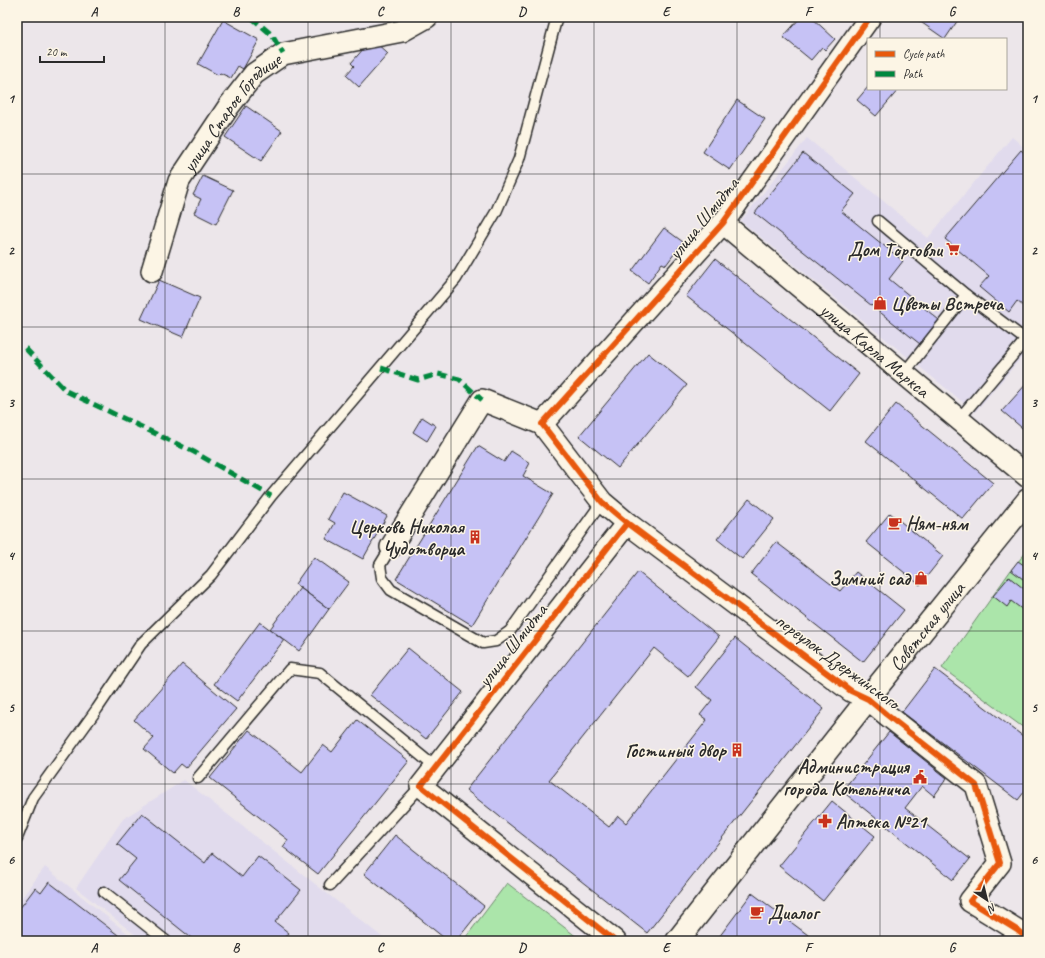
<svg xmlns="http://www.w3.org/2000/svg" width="1045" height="958" viewBox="0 0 1045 958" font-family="Caveat,sans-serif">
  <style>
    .built { fill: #e1dbed }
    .green { fill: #abe5aa; stroke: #6b886a }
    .building { fill: #c6c2f5; stroke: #2b2b2b }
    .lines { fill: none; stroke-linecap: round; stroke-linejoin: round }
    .lane-casing { stroke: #2b2b2b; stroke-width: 13 }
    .street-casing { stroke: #2b2b2b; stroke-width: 24 }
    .primary-casing { stroke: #2b2b2b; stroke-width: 25 }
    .lane { stroke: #fcf5e5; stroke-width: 10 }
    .street { stroke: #fcf5e5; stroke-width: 21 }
    .primary { stroke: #fcf5e5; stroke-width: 22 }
    .quiet { stroke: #00873e; stroke-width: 5; stroke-dasharray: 10 5; stroke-linecap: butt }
    .cycleway-casing { stroke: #fcf5e5; stroke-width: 8 }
    .cycleway { stroke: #e8590c; stroke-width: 6 }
    .grid { fill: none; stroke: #2b2b2b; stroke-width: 1; stroke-opacity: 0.55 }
    .labels { text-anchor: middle; stroke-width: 3; stroke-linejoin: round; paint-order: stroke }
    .street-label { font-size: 19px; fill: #2b2b2b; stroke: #fcf5e5 }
    .poi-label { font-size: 19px; font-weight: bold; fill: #2b2b2b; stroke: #fcf5e5; text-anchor: end }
    .neatline { fill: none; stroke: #2b2b2b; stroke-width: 1.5 }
    .grid-label { font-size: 13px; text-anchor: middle; font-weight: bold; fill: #2b2b2b }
  </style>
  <rect width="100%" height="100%" fill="#ece6ea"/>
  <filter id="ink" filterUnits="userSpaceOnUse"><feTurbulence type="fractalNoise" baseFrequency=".025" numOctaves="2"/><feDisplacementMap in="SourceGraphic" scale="8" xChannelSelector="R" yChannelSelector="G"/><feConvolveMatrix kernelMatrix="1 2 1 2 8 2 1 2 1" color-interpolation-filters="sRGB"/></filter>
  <g filter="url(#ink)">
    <!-- built -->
    <g class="built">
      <polygon points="1012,137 1028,151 1028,350 975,412 741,221 807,138 928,238"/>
      <polygon points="184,780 387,941 143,941 76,888 123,819"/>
      <polygon points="45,867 137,941 17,941 17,904"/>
    </g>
    <!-- green -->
    <g class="green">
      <polygon points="1028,550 1028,731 942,668 1011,570"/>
      <polygon points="507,883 582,941 463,941"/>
    </g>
    <!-- building -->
    <g class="building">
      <polygon points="801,17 811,17 835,39 825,50 822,47 811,60 783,37"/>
      <polygon points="916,17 960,17 945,39 915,18"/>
      <polygon points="223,20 259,40 243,69 238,66 231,78 220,73 218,75 198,64"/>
      <polygon points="372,39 388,54 359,87 346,75 354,66 351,63"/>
      <polygon points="868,87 868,89 899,89 876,116 857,100"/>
      <polygon points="737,100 765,119 730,170 703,152"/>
      <polygon points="246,106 282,131 261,161 225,137"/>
      <polygon points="1021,150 1028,156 1028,310 1017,301 1009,312 979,287 989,276 945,239"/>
      <polygon points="803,153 855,194 841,211 903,261 889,279 939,320 920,344 755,213"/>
      <polygon points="203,176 233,190 216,224 194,213 201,199 193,195"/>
      <polygon points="664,228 683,242 666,265 662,263 648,283 632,271"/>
      <polygon points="715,259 859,374 830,411 686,296"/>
      <polygon points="159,280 200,298 183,337 141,319"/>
      <polygon points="648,353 687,385 618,468 579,436"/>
      <polygon points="1028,382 1028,433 1002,411"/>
      <polygon points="896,404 993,483 963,519 866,441"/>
      <polygon points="422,417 436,426 427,441 413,432"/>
      <polygon points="478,446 504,462 511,451 530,463 523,476 553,494 472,625 396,579"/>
      <polygon points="343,492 387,516 363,559 326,539 335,523 328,519"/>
      <polygon points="749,499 774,519 742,559 717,539"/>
      <polygon points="890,513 943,556 920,585 866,542"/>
      <polygon points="776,542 840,591 856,572 904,610 863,662 751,574"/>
      <polygon points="314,557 349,582 329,609 295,584"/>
      <polygon points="1018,561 1028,568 1028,572 1023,579 1011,570"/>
      <polygon points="638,572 719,637 688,676 654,648 549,780 609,827 618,816 626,823 707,720 700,715 712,700 696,687 735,638 824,709 647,933 466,790"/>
      <polygon points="1009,577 1028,592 1028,611 1027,613 1011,601 1007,607 993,596"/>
      <polygon points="300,588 329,609 299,651 270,629"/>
      <polygon points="260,622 284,640 237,701 214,684"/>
      <polygon points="408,648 463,692 426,739 370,695"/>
      <polygon points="182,664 236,709 186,768 181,764 173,773 144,749 154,738 134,720"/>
      <polygon points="935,669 1028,740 1028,787 1018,800 902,712"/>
      <polygon points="357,720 409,761 318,874 283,847 288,840 210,778 249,730 302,772 323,745 332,752"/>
      <polygon points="889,732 947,778 934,796 922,786 905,808 970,859 953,880 842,791"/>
      <polygon points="832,801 875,836 823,901 779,866"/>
      <polygon points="142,813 205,863 212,853 242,877 258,856 301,890 275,922 289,933 283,941 195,941 119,880 136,859 117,844"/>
      <polygon points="395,835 484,906 456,941 448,941 364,874"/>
      <polygon points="49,882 118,935 114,941 17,941 17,912 35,888 41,893"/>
      <polygon points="752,893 816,941 716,941"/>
    </g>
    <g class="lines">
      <!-- lane casing -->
      <g class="lane-casing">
        <g id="lane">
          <polyline points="878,221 966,295 1026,340"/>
          <polyline points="904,373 966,295"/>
          <polyline points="959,419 1028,337"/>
          <polyline points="391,547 380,565 382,578 391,590 483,643 496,641 510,631 602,502"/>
          <polyline points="198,778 290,669 320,673 435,767"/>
          <polyline points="17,838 33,798 97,709 141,644 211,575 271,496 456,279 496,212 519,159 555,24 557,17"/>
          <polyline points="330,885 421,786"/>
          <polyline points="104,892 166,941"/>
        </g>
      </g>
      <!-- street casing -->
      <g class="street-casing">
        <g id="street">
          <path id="s1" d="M723,223L1028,477"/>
          <path id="s2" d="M152,271L179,181L229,106L254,74L283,54L402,31L427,17"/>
          <polyline points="542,424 602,502 627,523 851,691 868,699 887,715 976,785 1000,863 970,901 1017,930 1028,939"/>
          <polyline points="542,424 723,223 870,17"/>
          <polyline points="391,547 482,400 542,424"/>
          <polyline points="615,941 421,786 627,523"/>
        </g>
      </g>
      <!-- primary casing -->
      <g class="primary-casing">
        <g id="primary">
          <path id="s3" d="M677,941L878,686L1028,500"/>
        </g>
      </g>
      <!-- lane -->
      <use href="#lane" class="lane"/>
      <!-- street -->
      <use href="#street" class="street"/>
      <!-- primary -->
      <use href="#primary" class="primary"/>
      <!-- quiet -->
      <g class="quiet">
        <polyline points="251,17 272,35 283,54"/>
        <polyline points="25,348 66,391 194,452 271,496"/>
        <polyline points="381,368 418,380 438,374 459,379 482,400"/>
      </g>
      <!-- cycleway casing -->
      <g class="cycleway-casing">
        <g id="cycleway">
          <polyline points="870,17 723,223 542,424 602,502 627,523 851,691 868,699 887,715 976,785 1000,863 970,901 1017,930 1028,939"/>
          <polyline points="615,941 421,786 627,523"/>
        </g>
      </g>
      <!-- cycleway -->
      <use href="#cycleway" class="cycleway"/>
    </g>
  </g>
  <!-- grid -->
  <path class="grid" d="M165,17V941M308,17V941M451,17V941M594,17V941M737,17V941M880,17V39M880,89V941M17,174H1028M17,327H1028M17,479H1028M17,631H1028M17,784H1028"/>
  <!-- icons -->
  <defs>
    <g id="supermarket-bare" transform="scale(1.08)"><path d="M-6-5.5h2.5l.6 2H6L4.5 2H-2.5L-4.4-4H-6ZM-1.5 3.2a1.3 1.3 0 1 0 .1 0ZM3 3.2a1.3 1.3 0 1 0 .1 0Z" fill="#c8321e" stroke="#fcf5e5" stroke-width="2.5" paint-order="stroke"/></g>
    <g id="shop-bare" transform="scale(1.08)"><path d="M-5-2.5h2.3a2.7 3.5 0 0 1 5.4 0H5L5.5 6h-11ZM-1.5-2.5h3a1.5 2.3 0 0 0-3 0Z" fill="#c8321e" stroke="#fcf5e5" stroke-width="2.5" paint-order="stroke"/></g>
    <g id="cafe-bare" transform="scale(1.08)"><path d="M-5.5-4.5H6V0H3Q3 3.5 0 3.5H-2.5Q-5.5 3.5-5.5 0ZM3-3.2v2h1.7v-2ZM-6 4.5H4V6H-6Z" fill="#c8321e" stroke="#fcf5e5" stroke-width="2.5" paint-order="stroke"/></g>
    <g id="building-bare" transform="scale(1.08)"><path d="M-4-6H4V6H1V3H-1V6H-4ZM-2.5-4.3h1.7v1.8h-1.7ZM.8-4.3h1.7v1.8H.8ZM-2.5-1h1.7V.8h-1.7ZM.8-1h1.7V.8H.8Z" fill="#c8321e" stroke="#fcf5e5" stroke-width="2.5" paint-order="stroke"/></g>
    <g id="civic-bare" transform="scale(1.08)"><path d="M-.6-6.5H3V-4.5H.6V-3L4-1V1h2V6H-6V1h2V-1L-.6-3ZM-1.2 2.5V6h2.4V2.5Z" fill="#c8321e" stroke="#fcf5e5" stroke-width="2.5" paint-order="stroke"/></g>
    <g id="pharmacy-bare" transform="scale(1.08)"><path d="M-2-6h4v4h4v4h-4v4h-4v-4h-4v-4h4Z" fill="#c8321e" stroke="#fcf5e5" stroke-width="2.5" paint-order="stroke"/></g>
  </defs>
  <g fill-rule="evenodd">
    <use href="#supermarket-bare" x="953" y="249"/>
    <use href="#shop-bare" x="880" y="303"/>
    <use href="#cafe-bare" x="895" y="523"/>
    <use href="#building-bare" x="475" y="537"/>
    <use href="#shop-bare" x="921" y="578"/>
    <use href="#building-bare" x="737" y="750"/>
    <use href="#civic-bare" x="920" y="777"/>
    <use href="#pharmacy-bare" x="825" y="821"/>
    <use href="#cafe-bare" x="757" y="912"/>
  </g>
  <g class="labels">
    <!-- street labels -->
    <g class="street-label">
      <text dy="7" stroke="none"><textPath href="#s2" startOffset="181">улица Старое Городище</textPath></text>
      <text transform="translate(703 218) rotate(-51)" y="7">улица Шмидта</text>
      <text dy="7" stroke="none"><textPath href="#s1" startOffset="198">улица Карла Маркса</textPath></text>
      <text dy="7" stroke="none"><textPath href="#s3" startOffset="402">Советская улица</textPath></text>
      <text transform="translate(512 645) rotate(-52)" y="7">улица Шмидта</text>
      <text transform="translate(838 661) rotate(36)" y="7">переулок Дзержинского</text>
    </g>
    <!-- poi labels -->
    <g class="poi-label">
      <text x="942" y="256">Дом Торговли</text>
      <text x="891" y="310" text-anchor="start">Цветы Встреча</text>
      <text x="906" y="530" text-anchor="start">Ням-ням</text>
      <text x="464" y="533">Церковь Николая<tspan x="464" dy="22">Чудотворца</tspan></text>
      <text x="910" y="585">Зимний сад</text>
      <text x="726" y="757">Гостиный двор</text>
      <text x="909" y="773">Администрация<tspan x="909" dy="22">города Котельнича</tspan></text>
      <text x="836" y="828" text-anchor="start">Аптека №21</text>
      <text x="768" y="919" text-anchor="start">Диалог</text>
    </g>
  </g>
  <!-- margin -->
  <rect width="1045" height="958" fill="none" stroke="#fcf5e5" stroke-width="44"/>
  <!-- legend -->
  <rect x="867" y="38" width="140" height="52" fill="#fcf5e5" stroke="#a8a49b"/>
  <rect x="875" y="51" width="20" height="6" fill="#e8590c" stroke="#a8a49b"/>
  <text x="903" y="58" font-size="12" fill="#2b2b2b">Cycle path</text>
  <rect x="875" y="71" width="20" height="6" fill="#00873e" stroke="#a8a49b"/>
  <text x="903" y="78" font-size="12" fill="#2b2b2b">Path</text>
  <!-- north arrow -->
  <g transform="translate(987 900) rotate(145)" stroke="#fcf5e5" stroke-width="3" paint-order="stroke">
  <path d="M0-3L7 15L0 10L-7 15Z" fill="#2b2b2b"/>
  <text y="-6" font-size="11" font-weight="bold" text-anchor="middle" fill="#2b2b2b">N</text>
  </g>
  <!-- scale -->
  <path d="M40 56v6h64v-6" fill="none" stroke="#2b2b2b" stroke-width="2"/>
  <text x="46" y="56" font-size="12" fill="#2b2b2b" stroke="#fcf5e5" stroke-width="3" paint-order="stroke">20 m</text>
  <rect x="22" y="22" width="1001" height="914" class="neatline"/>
  <g class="grid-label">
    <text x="94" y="16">A</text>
    <text x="236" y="16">B</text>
    <text x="380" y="16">C</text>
    <text x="522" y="16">D</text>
    <text x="666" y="16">E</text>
    <text x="808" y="16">F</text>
    <text x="952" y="16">G</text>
    <text x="11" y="103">1</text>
    <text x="1034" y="103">1</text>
    <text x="11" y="255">2</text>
    <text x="1034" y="255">2</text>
    <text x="11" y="407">3</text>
    <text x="1034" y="407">3</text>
    <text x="11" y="560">4</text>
    <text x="1034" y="560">4</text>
    <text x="11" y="712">5</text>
    <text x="1034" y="712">5</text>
    <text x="11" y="864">6</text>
    <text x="1034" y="864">6</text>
    <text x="94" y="952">A</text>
    <text x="236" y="952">B</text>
    <text x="380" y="952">C</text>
    <text x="522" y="952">D</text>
    <text x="666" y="952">E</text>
    <text x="808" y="952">F</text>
    <text x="952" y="952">G</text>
  </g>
</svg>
